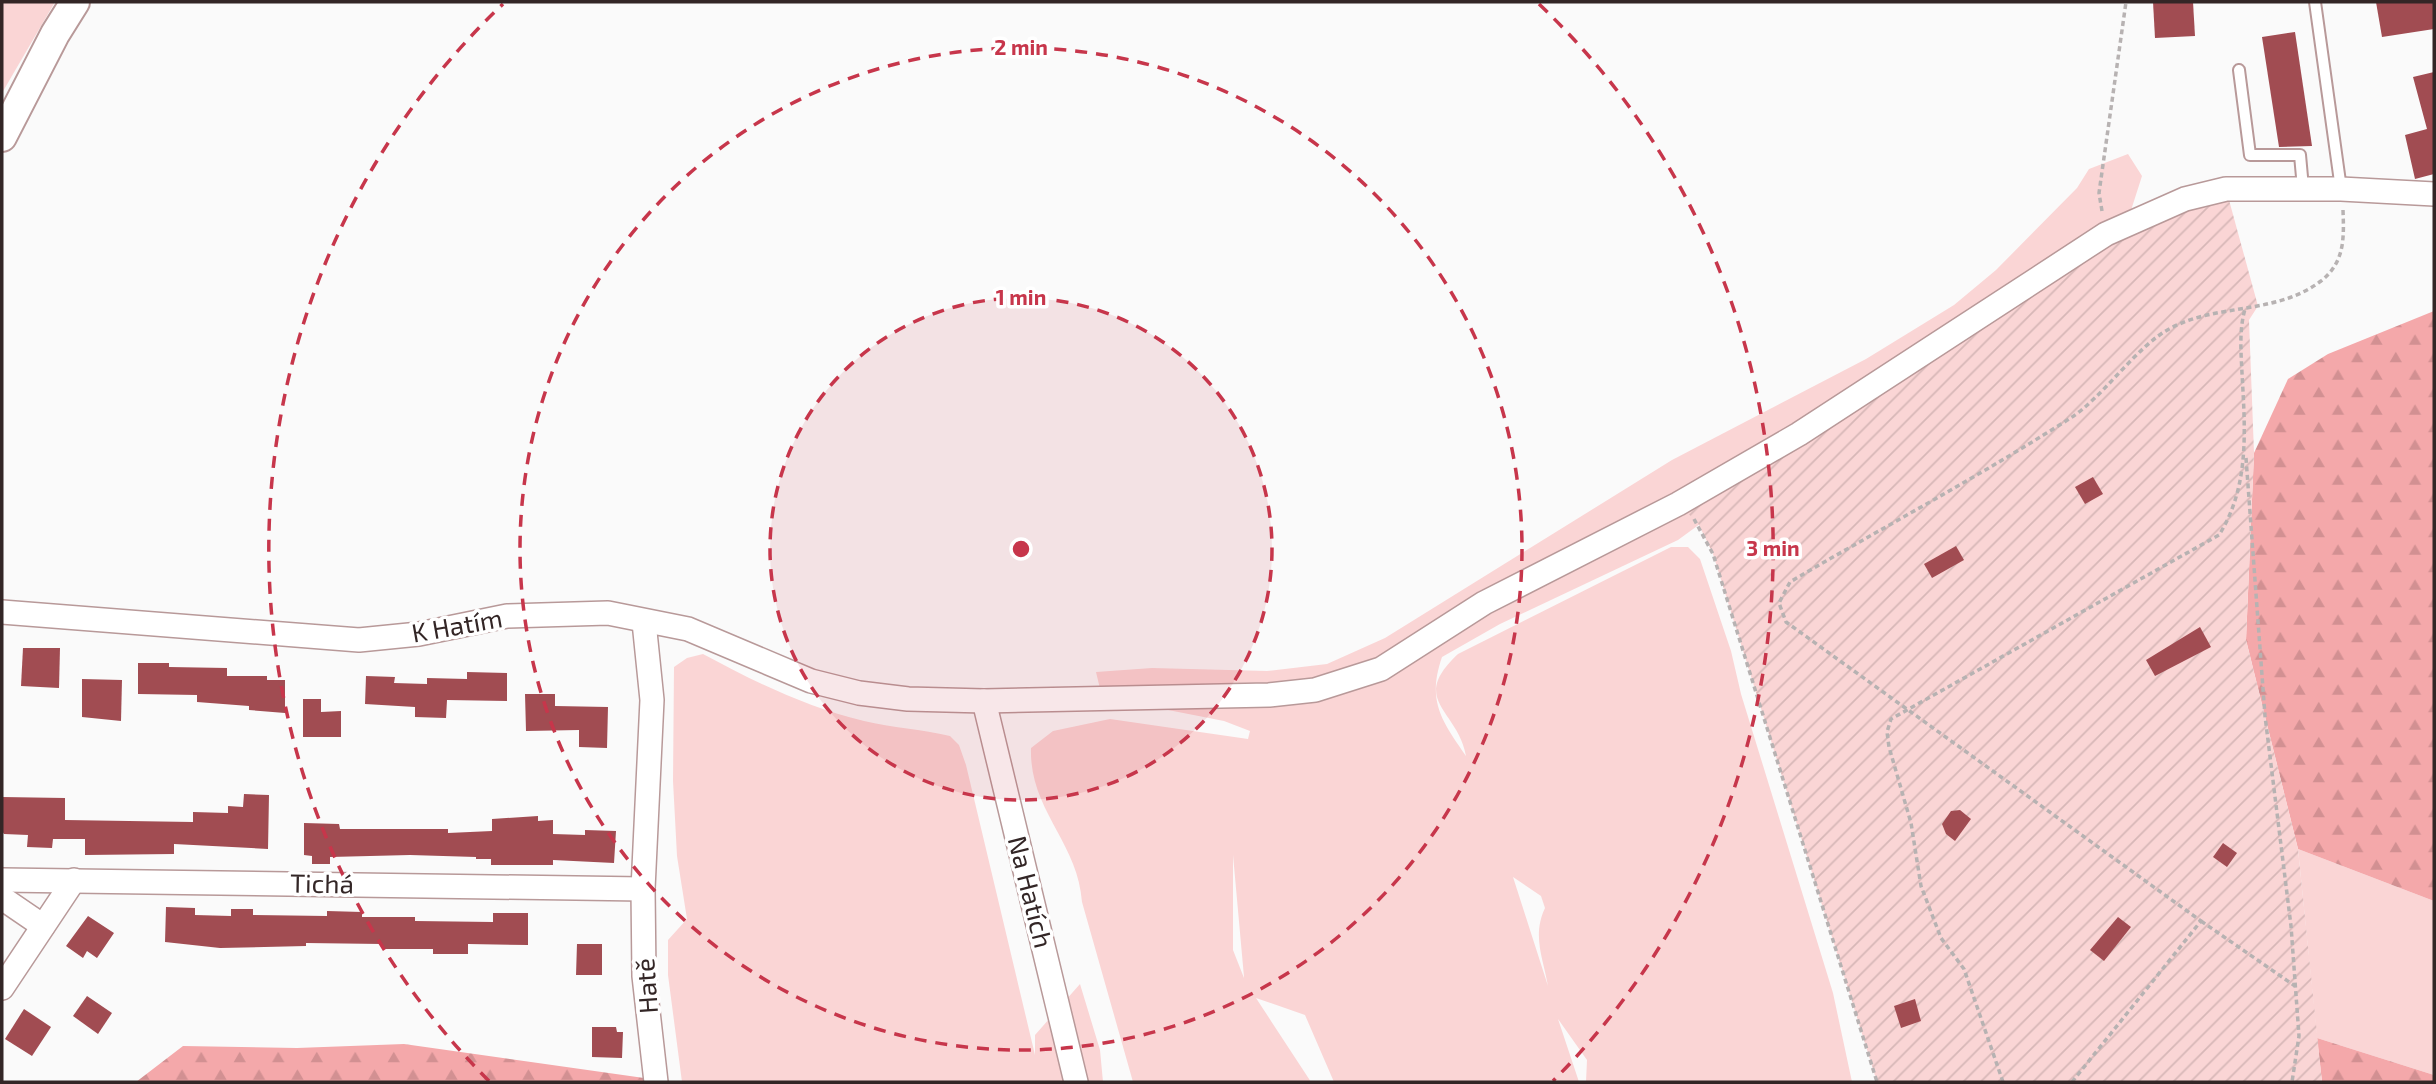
<svg xmlns="http://www.w3.org/2000/svg" width="2436" height="1084" viewBox="0 0 2436 1084" font-family="'Exo 2',sans-serif">
  <style>
    .grass { fill: #fad5d5; fill-rule: evenodd }
    .forest { fill: url(#forest-firs) }
    .garden { fill: url(#garden-furrows) }
    .building { fill: #a14c52 }
    .lines { fill: none; stroke-linecap: round; stroke-linejoin: round }
    .service-casing { stroke: #b89999; stroke-width: 14 }
    .minor-casing { stroke: #b89999; stroke-width: 26 }
    .tertiary-casing { stroke: #b89999; stroke-width: 32 }
    .path { stroke: #b7b2b2; stroke-width: 3.5; stroke-dasharray: 5 3.5; stroke-linecap: butt }
    .service { stroke: #fff; stroke-width: 10 }
    .minor { stroke: #fff; stroke-width: 23 }
    .tertiary { stroke: #fff; stroke-width: 28 }
    .ring { fill: none; stroke: #c7364b; stroke-width: 3.5; stroke-dasharray: 12 9 }
    .labels { text-anchor: middle; stroke-width: 7; stroke-linejoin: round; paint-order: stroke }
    .street-label { font-size: 26px; fill: #332626; stroke: #fff }
    .centre { fill: #c7364b; stroke: #fff; stroke-width: 3.5 }
    .ring-label { font-size: 21px; text-anchor: middle; font-weight: bold; fill: #c7364b; stroke: #fff; stroke-width: 7; stroke-linejoin: round; paint-order: stroke }
  </style>
  <defs>
    <pattern id="forest-firs" width="22" height="20" patternUnits="userSpaceOnUse" patternTransform="scale(1.75)"><rect width="22" height="20" fill="#f4a8aa"/><path d="M5 1l3.5 6h-7zM16 11l3.5 6h-7z" fill="#d29092"/></pattern>
    <pattern id="garden-furrows" width="10" height="10" patternUnits="userSpaceOnUse" patternTransform="scale(1.75)"><rect width="10" height="10" fill="#fad5d5"/><path d="M-1 1l2-2M0 10L10 0M9 11l2-2" fill="none" stroke="#d7b7b7"/></pattern>
  </defs>
  <rect width="100%" height="100%" fill="#fafafa"/>
  <!-- grass -->
  <g class="grass">
    <polygon points="2,2 55,2 2,93"/>
    <path d="M2128,154L2142,176L2117,254L1800,451L1678,540L1500,624L1442,657C1427,701 1441,720 1466,756C1458,709 1408,701 1458,654L1671,547H1688L1700,559L1731,651L1741,694L1833,993L1852,1082H1586L1587,1060L1558,1019L1579,1082H1334L1305,1015L1256,998L1311,1082H1133L1082,902C1078,842 1029,810 1031,748L1053,731L1110,719L1248,739L1250,731L1224,721L1102,697L1096,672L1152,668L1267,671L1327,664L1385,638L1672,460L1866,359L1954,305L1996,270L2077,188L2089,169ZM1233,855L1244,977V978L1233,950ZM1513,877L1541,896L1545,908C1532,936 1543,957 1548,986Z"/>
    <path d="M703,654C755,682 806,707 864,721C892,728 922,729 950,736L959,745L966,765L1035,1055V1035L1080,984L1100,1050L1103,1082H682L668,975V940L687,919L677,856L673,781L674,667L687,658Z"/>
    <polygon points="2298,849 2434,901 2434,1075 2317,1038"/>
  </g>
  <!-- forest -->
  <g class="forest">
    <polygon points="2434,311 2434,901 2298,849 2246,640 2254,453 2288,379 2328,354"/>
    <polygon points="2317,1038 2434,1075 2434,1082 2322,1082"/>
    <polygon points="404,1044 644,1078 644,1082 136,1082 183,1046 297,1048"/>
  </g>
  <!-- garden -->
  <polygon class="garden" points="2226,189 2258,306 2249,320 2254,453 2246,640 2298,849 2322,1082 1877,1082 1713,554 1698,523 1678,504 2106,234"/>
  <!-- building -->
  <g class="building">
    <polygon points="2153,2 2193,2 2195,36 2155,38"/>
    <polygon points="2376,2 2434,2 2434,29 2382,37"/>
    <polygon points="2295,32 2312,146 2279,147 2262,37"/>
    <polygon points="2434,72 2434,174 2415,179 2405,135 2427,129 2413,77"/>
    <polygon points="2093,477 2103,494 2085,504 2075,487"/>
    <polygon points="1956,546 1964,560 1932,578 1924,564"/>
    <polygon points="2200,627 2211,647 2155,676 2146,660"/>
    <polygon points="23,648 60,648 59,688 21,686"/>
    <polygon points="138,663 169,663 169,667 227,668 227,676 267,676 267,680 285,680 285,713 249,710 249,706 197,702 197,695 138,694"/>
    <polygon points="467,672 507,673 507,701 447,700 446,718 415,717 415,707 365,704 366,676 395,677 394,683 427,684 427,678 467,679"/>
    <polygon points="82,679 122,680 121,721 82,717"/>
    <polygon points="525,694 555,694 555,706 608,707 607,748 579,747 579,730 526,731"/>
    <polygon points="303,699 321,699 321,712 341,711 341,737 303,737"/>
    <polygon points="244,794 269,795 268,849 174,844 174,854 85,855 85,839 53,839 52,848 27,847 28,835 4,834 2,831 2,797 65,798 65,820 193,822 193,812 228,813 228,806 243,807"/>
    <polygon points="1960,810 1971,819 1955,841 1946,834 1942,824 1951,811"/>
    <polygon points="538,816 538,821 553,820 553,834 585,835 585,830 616,831 614,863 553,860 553,865 491,865 491,859 476,859 476,857 410,855 330,857 330,864 312,864 312,856 304,855 304,823 339,824 340,829 448,829 448,833 492,831 492,819"/>
    <polygon points="2223,843 2237,853 2227,867 2213,857"/>
    <polygon points="166,907 195,908 195,915 231,916 231,909 253,909 253,915 327,916 327,911 362,912 362,917 415,917 415,921 493,922 493,913 528,913 528,945 468,944 468,954 433,954 433,949 382,949 382,944 306,943 306,946 220,948 165,942"/>
    <polygon points="88,916 114,933 97,958 87,951 83,958 66,946"/>
    <polygon points="2118,917 2131,927 2104,961 2090,950"/>
    <polygon points="577,944 602,944 602,975 576,975"/>
    <polygon points="87,996 112,1013 98,1034 73,1016"/>
    <polygon points="1915,999 1921,1021 1901,1028 1894,1006"/>
    <polygon points="24,1009 51,1027 32,1056 5,1039"/>
    <polygon points="592,1027 616,1027 617,1032 623,1032 622,1058 592,1057"/>
  </g>
  <g class="lines">
    <!-- service casing -->
    <g class="service-casing">
      <g id="service">
        <polyline points="2315,2 2341,189"/>
        <polyline points="2239,70 2250,155 2300,155 2303,188"/>
      </g>
    </g>
    <!-- minor casing -->
    <g class="minor-casing">
      <g id="minor">
        <polyline points="2,612 359,640 419,634 507,616 608,613 688,629 811,681 859,693 908,699 984,701 1269,695 1315,690 1381,669 1484,603 1678,504 1799,434 2106,234 2185,199 2226,189 2341,189 2434,194"/>
        <polyline points="644,622 652,700 643,889 644,976 656,1082"/>
        <polyline points="984,701 1076,1082"/>
        <polyline points="2,880 643,889"/>
        <polyline points="2,898 43,926"/>
        <polyline points="2,988 74,880"/>
      </g>
    </g>
    <!-- tertiary casing -->
    <g class="tertiary-casing">
      <polyline id="tertiary" points="2,137 55,34 75,2"/>
    </g>
    <!-- path -->
    <g class="path">
      <polyline points="2102,211 2099,193 2126,2"/>
      <polyline points="2246,458 2265,716 2291,926 2299,1036 2292,1082"/>
      <polyline points="1694,519 1713,554 1877,1082"/>
      <polyline points="2201,921 2295,986"/>
      <path d="M2003,1082L1964,969L1941,938L1921,886L1911,823L1889,747L1887,732L1891,719L2219,535C2250,486 2245,429 2242,373C2241,352 2239,330 2245,309"/>
      <path d="M2072,1082L2201,921L1786,622L1779,603L1790,582C1882,528 1978,477 2069,419C2103,398 2137,345 2171,328C2218,303 2276,315 2321,281C2345,262 2344,238 2343,210"/>
    </g>
    <!-- service -->
    <use href="#service" class="service"/>
    <!-- minor -->
    <use href="#minor" class="minor"/>
    <!-- tertiary -->
    <use href="#tertiary" class="tertiary"/>
  </g>
  <!-- distance rings -->
  <circle cx="1021" cy="549" r="251" fill="#c7364b" fill-opacity=".12"/>
  <g class="ring">
    <circle cx="1021" cy="549" r="251"/>
    <circle cx="1021" cy="549" r="501"/>
    <path d="M489 1081A752 752 0 0 1 503 4M1539 4A752 752 0 0 1 1553 1081"/>
  </g>
  <g class="labels">
    <!-- street labels -->
    <g class="street-label">
      <text transform="translate(457 626) rotate(-10)" y="9">K Hatím</text>
      <text transform="translate(322 884) rotate(1)" y="9">Tichá</text>
      <text transform="translate(1030 892) rotate(76)" y="9">Na Hatích</text>
      <text transform="translate(647 986) rotate(-94)" y="9">Hatě</text>
    </g>
  </g>
  <circle cx="1021" cy="549" r="10" class="centre"/>
  <g class="ring-label">
    <text x="1021" y="55">2 min</text>
    <text x="1021" y="305">1 min</text>
    <text x="1773" y="556">3 min</text>
  </g>
  <!-- border -->
  <rect width="2436" height="1084" fill="none" stroke="#332626" stroke-width="7"/>
</svg>
